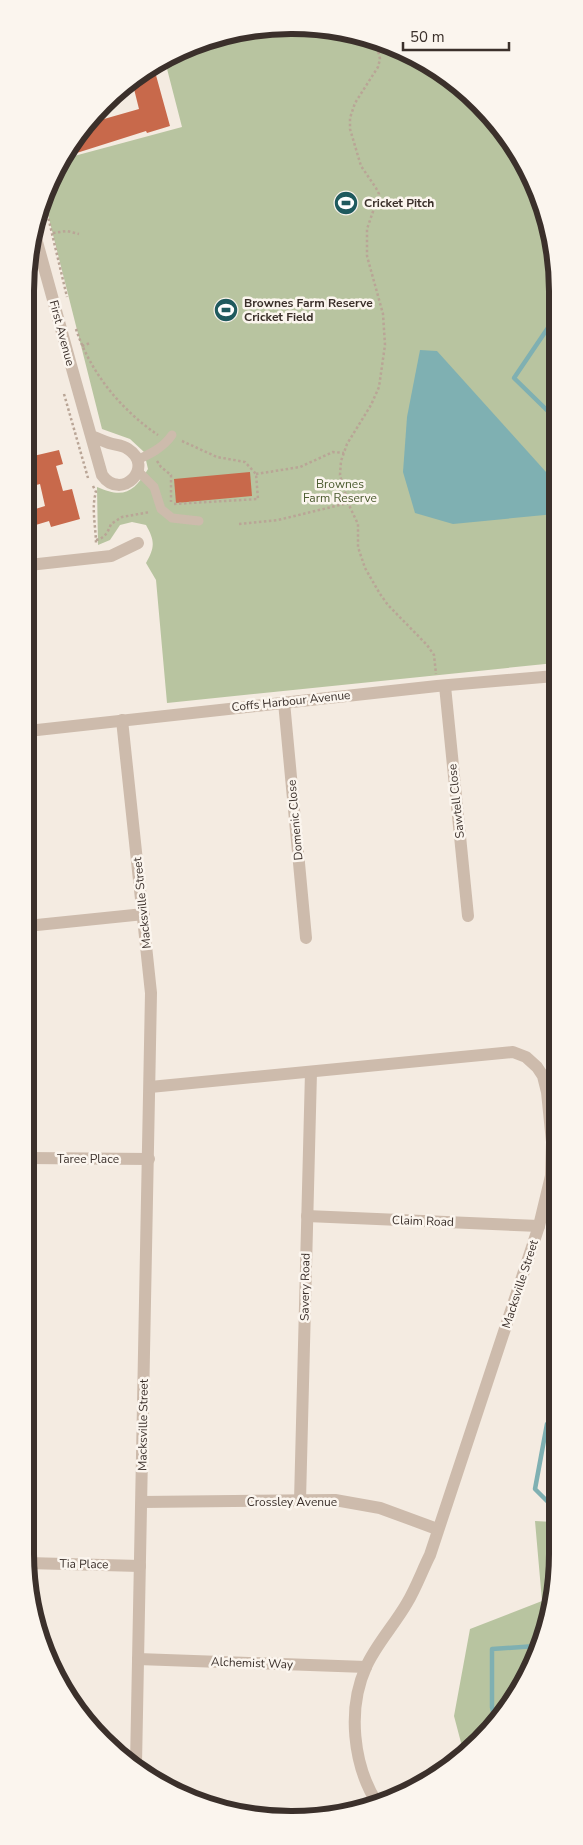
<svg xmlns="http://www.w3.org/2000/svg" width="583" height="1845" viewBox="0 0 583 1845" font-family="'Nunito Sans',sans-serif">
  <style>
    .green { fill: #b8c4a0 }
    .water { fill: #7fb0b2 }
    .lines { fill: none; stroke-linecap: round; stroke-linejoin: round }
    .stream { stroke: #7fb0b2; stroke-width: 4.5 }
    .building { fill: #c8694b }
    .path { stroke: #b9a596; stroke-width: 2.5; stroke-dasharray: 2.5 2.5; stroke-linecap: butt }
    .lane { stroke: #cdbbac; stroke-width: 9 }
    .street { stroke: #cdbbac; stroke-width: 12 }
    .labels { text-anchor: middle; stroke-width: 5; stroke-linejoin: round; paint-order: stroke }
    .poi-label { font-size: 12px; font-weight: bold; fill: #3b302b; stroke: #fbf5ee; text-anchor: start }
    .street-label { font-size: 12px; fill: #3b302b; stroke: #fbf5ee }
    .park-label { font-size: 12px; fill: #4a5a2e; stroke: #fbf5ee }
    .rim { fill: none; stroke: #3b302b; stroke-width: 6 }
  </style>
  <rect width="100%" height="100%" fill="#f4ebe1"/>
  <!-- green -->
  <g class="green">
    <path d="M240,30H344L424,61L480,103L531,174L556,256L555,663L167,703L156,580L146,563C155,547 155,541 146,525L132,522L120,525L110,540L98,545L97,487C124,499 134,492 148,469L144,452L130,439L102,429L45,203L63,159L182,127L165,61Z"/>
    <polygon points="535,1521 553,1522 553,1606 530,1661 523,1662 524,1675 513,1701 464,1754 454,1716 470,1629 542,1601"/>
  </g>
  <!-- water -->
  <polygon class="water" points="420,350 437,351 555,482 555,514 453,524 415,513 403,472 407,417"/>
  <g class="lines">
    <!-- stream -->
    <g class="stream">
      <polyline points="555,418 514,378 556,316"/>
      <polyline points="553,1507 535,1489 547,1424 553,1416"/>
      <polyline points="495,1721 492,1707 492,1649 536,1646"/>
    </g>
  </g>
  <!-- building -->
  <g class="building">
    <polygon points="154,68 170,126 147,133 146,131 64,157 70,143 90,123 139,109 132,81 141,72"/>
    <polygon points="59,450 63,464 56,466 63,491 72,489 80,519 51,527 49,521 29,527 29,511 45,506 40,484 29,487 29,457"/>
    <polygon points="250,472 252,496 176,503 174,479"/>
  </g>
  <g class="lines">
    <!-- path -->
    <g class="path">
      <polyline points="376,42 380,59 378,67 355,103 350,118 350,129 361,166 376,188 379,194 367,229 367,256 383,314 385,345 379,387 371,405 347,444 341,461 340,475 348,503 358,524 358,547 365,568 380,594 388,605 427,645 434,655 436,674"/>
      <polyline points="45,204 67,297"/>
      <polyline points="53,233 67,231 79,234"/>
      <path d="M76,329C90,372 121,410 158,435"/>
      <polyline points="82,346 90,343"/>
      <polyline points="64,394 88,478"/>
      <polyline points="157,461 161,467 171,475 171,502"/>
      <polyline points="256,474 300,467 333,452 344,453"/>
      <path d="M93,486L96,492C91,508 96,527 96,544"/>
      <polyline points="174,504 258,499 256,474 245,462 217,457 182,441"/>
      <polyline points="239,524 278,520 348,503"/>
      <path d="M96,540C105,538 108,532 111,524L122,517L150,512"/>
    </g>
    <!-- lane -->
    <g class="lane">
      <path d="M137,460C150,454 163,448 172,435"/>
      <polyline points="138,471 154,487 161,509 166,513 172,518 199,521"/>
    </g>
    <!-- street -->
    <g class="street">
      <path d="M34,231C56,312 79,394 102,475C121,502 156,467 128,449C123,445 115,445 109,443C103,441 97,438 91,436"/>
      <polyline points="29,565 111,556 138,543"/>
      <polyline points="445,686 468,916"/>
      <polyline points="284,702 306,938"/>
      <polyline points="122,720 151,993 136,1764"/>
      <polyline points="28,731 437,686 555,676"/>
      <polyline points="27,926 144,914"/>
      <path d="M150,1087L513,1052L526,1057L537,1067L543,1076L547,1092L552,1142L551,1176L539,1226L430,1555C422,1571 416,1588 407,1603C395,1624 375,1646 366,1667C347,1709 353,1765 377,1803"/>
      <polyline points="27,1158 149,1159"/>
      <polyline points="307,1216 539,1226"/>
      <polyline points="300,1501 311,1072"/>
      <polyline points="142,1502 335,1500 380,1508 437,1529"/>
      <polyline points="27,1563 140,1566"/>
      <polyline points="138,1659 366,1667"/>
    </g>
  </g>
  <!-- icons -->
  <defs>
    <g id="stadium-disc" transform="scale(1.25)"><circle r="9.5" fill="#1f5a5e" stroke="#fbf5ee"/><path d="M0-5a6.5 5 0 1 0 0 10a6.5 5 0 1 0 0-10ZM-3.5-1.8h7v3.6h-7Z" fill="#fff"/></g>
  </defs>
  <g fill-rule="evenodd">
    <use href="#stadium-disc" x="346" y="203"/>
    <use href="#stadium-disc" x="226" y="310"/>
  </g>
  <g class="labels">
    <!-- poi labels -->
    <g class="poi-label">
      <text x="364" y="207">Cricket Pitch</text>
      <text x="244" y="307">Brownes Farm Reserve<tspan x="244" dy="14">Cricket Field</tspan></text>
    </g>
    <!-- street labels -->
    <g class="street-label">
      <text transform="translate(62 333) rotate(75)" y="4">First Avenue</text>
      <text transform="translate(291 701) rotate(-6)" y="4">Coffs Harbour Avenue</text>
      <text transform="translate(456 801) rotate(-96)" y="4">Sawtell Close</text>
      <text transform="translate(295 820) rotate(-95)" y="4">Domenic Close</text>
      <text transform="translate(142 903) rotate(-96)" y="4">Macksville Street</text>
      <text x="88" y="1163">Taree Place</text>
      <text transform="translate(423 1221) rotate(2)" y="4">Claim Road</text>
      <text transform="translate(520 1284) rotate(-72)" y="4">Macksville Street</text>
      <text transform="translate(305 1287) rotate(-89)" y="4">Savery Road</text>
      <text transform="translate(143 1425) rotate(-89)" y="4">Macksville Street</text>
      <text x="292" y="1506">Crossley Avenue</text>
      <text transform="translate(84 1564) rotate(1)" y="4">Tia Place</text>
      <text transform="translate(252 1663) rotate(2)" y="4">Alchemist Way</text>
    </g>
    <!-- park labels -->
    <g class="park-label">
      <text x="340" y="488">Brownes<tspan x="340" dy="14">Farm Reserve</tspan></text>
    </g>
  </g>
  <!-- crop -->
  <path d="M0 0H583V1845H0ZM291 34H292A257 257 0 0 1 549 291V1554A257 257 0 0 1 292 1811H291A257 257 0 0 1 34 1554V291A257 257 0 0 1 291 34Z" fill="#fbf5ee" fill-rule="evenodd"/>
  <path class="rim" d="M291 34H292A257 257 0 0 1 549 291V1554A257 257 0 0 1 292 1811H291A257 257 0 0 1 34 1554V291A257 257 0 0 1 291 34Z"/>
  <!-- scale -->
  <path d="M403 42v8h106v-8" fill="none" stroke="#3b302b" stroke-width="2.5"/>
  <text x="410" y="42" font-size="15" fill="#3b302b" stroke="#fbf5ee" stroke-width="4" paint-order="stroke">50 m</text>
</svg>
